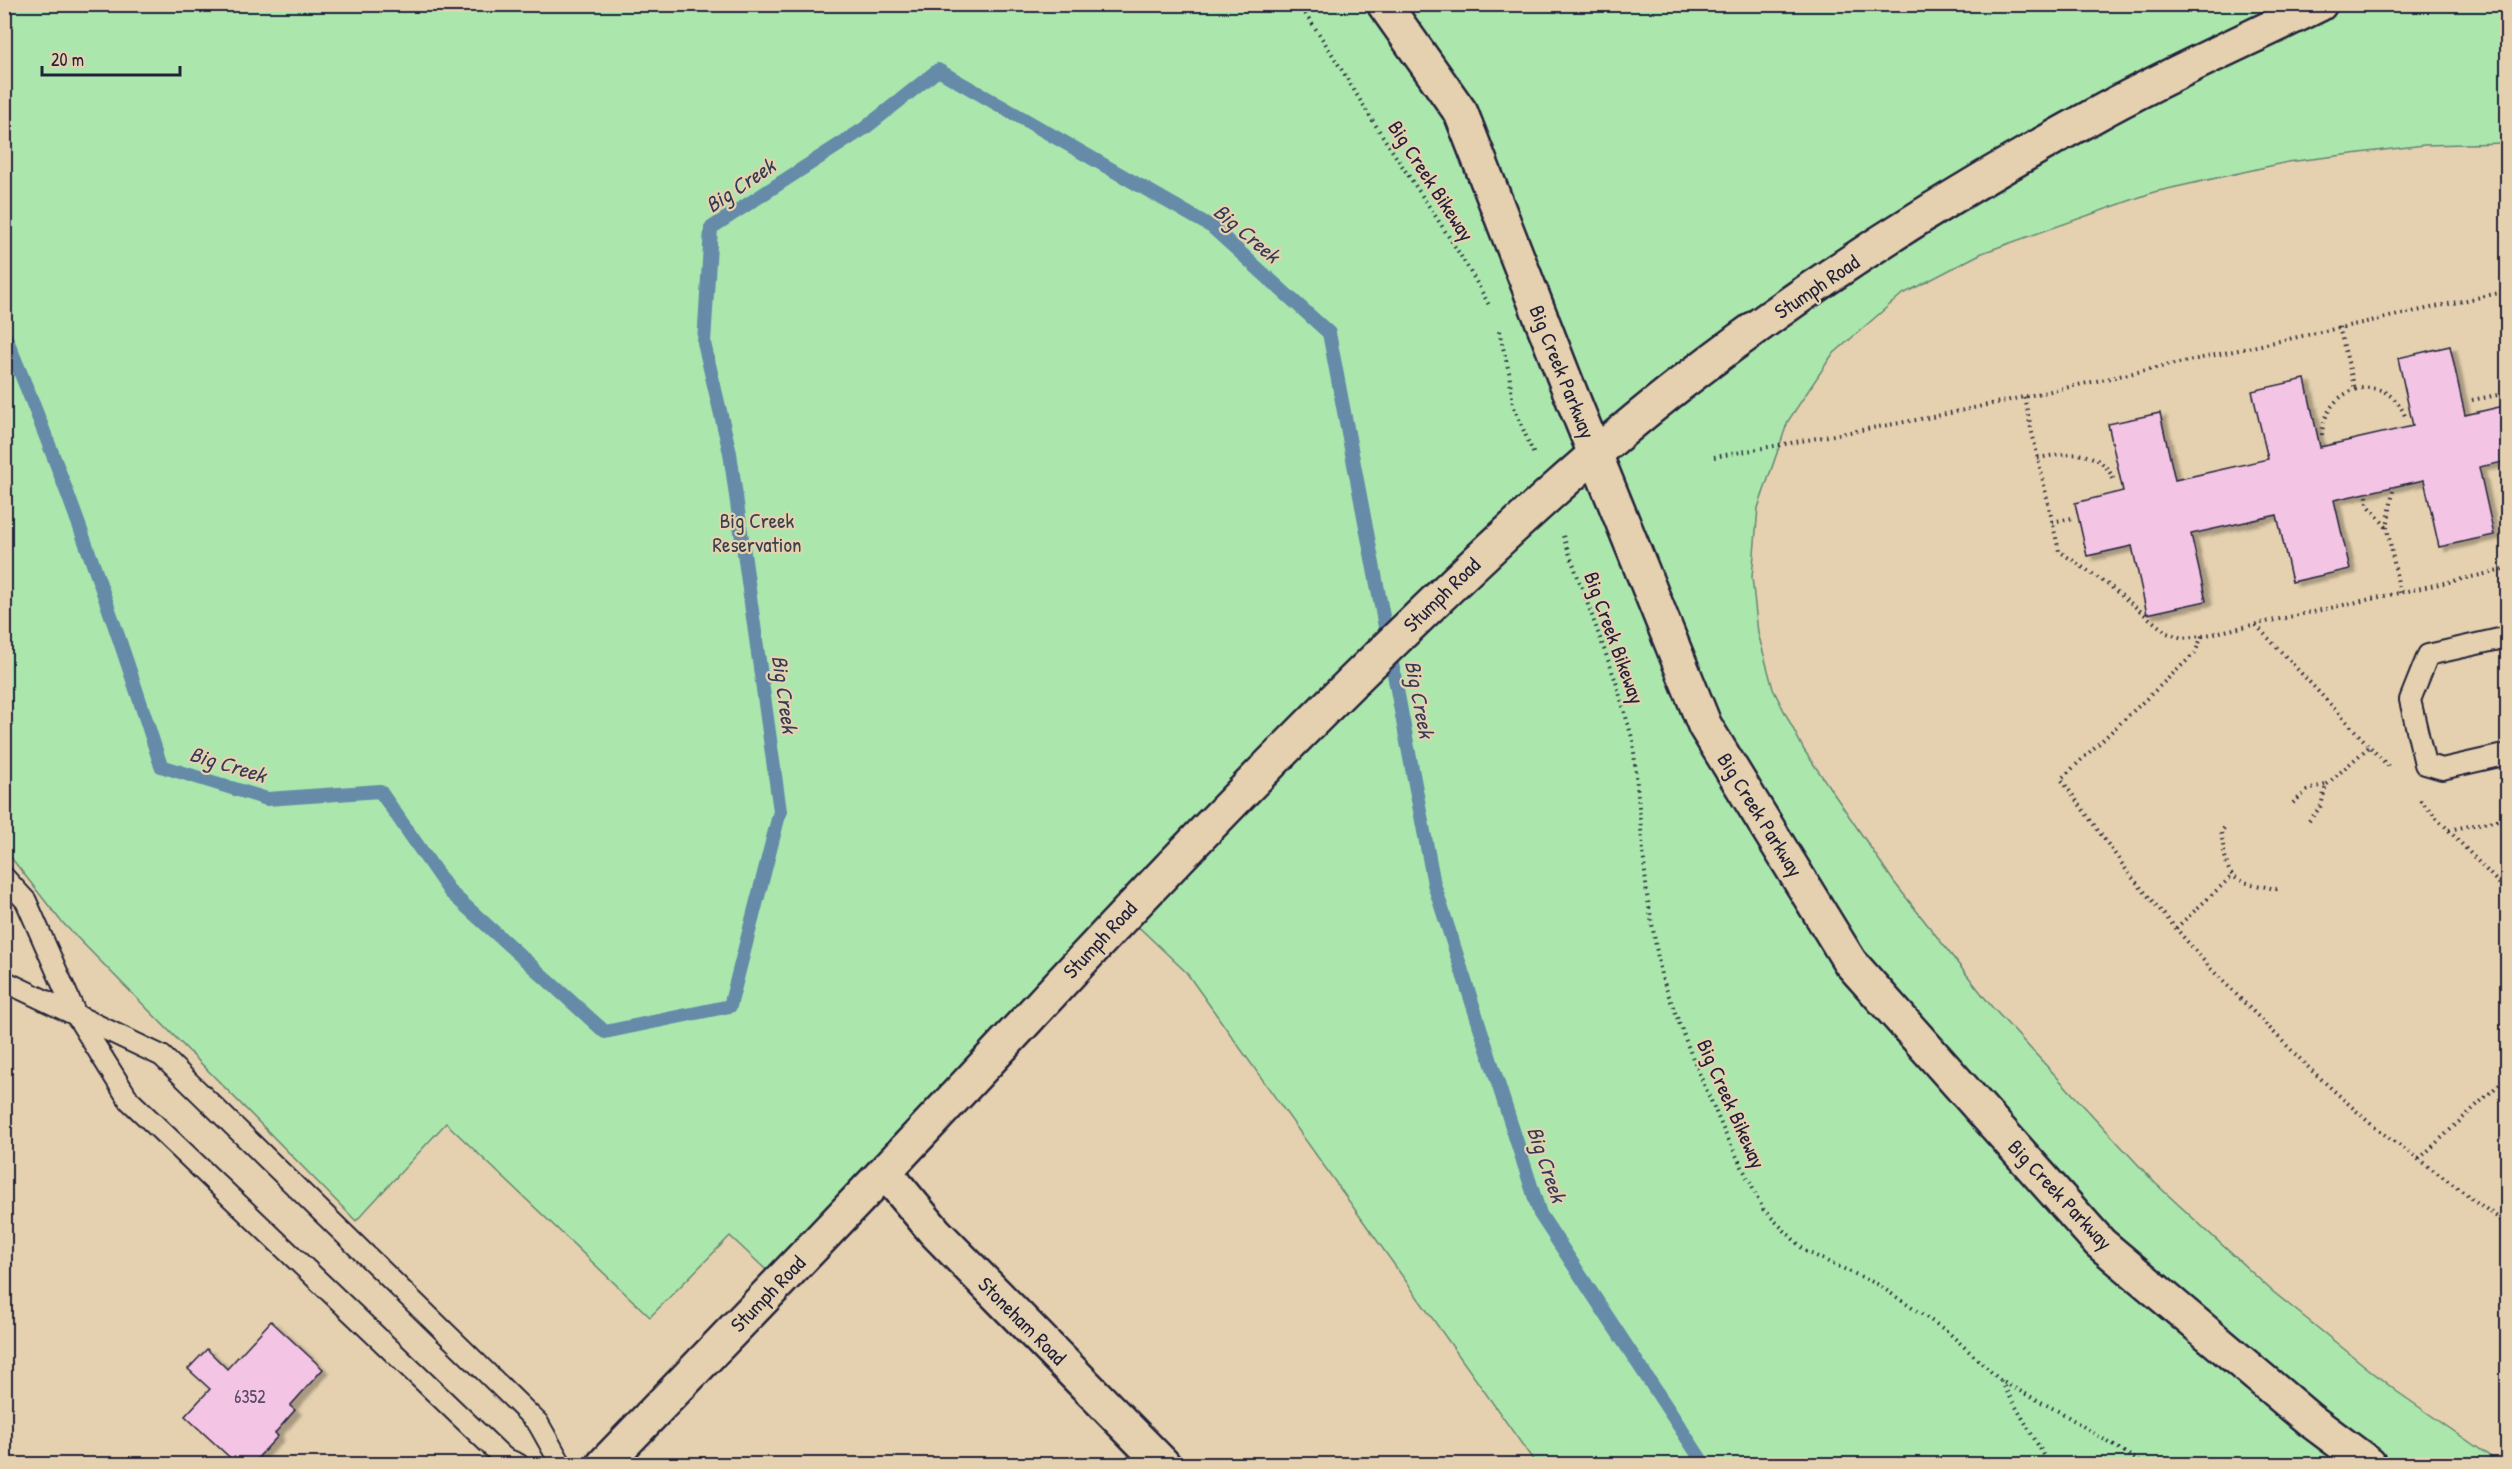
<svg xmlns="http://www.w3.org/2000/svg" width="2512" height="1469" viewBox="0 0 2512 1469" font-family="'Patrick Hand',sans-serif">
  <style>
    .green { fill: #abe7ad; stroke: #668474; stroke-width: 1.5 }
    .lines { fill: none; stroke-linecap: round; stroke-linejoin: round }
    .stream { stroke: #658ba9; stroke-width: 14 }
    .building { fill: #f4c4e5; stroke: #22223b; stroke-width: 1.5; filter: url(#shadow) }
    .service-casing { stroke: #22223b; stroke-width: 24 }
    .minor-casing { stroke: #22223b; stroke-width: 38 }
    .tertiary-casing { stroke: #22223b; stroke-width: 38 }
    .secondary-casing { stroke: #22223b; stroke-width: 38 }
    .path { stroke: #22223b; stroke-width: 4; stroke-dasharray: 1.5 4.5; stroke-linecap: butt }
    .service { stroke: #e5d1af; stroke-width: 20 }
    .minor { stroke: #e5d1af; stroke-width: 33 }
    .tertiary { stroke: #e5d1af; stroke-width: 33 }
    .secondary { stroke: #e5d1af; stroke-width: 33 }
    .labels { text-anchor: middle; stroke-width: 4.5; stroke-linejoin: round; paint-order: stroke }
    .number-label { font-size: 18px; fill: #564a66 }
    .street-label { font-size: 21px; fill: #22223b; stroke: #e5d1af }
    .park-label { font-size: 21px; fill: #37404c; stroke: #e5d1af }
    .water-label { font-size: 22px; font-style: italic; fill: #333c57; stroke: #e5d1af }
  </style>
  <defs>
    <filter id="shadow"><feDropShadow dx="6" dy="4" stdDeviation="1.5" flood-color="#0004"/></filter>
  </defs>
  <rect width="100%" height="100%" fill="#e5d1af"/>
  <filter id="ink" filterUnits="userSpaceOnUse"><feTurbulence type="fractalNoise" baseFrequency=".0167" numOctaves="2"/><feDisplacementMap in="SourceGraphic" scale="12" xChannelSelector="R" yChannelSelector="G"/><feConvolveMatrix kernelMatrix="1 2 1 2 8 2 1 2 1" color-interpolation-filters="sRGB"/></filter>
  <g filter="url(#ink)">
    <!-- green -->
    <polygon class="green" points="5,5 2507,5 2507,143 2424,145 2288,162 2154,192 1982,253 1901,295 1832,355 1788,421 1758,508 1752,577 1758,633 1773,689 1804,750 1894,882 1992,1007 2155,1183 2272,1291 2396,1391 2501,1464 1536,1464 1186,972 1125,914 778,1281 730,1236 650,1317 446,1123 356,1221 60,920 5,850"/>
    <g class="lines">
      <!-- stream -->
      <path class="stream" d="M4,333C64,475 114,619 161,766L267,799L380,791L450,892L605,1032L730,1006L780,811L730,453L704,343L711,228L865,128L938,70L1212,227L1329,333L1434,884L1540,1214L1704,1464"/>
    </g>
    <!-- building -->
    <g class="building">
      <polygon points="2450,346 2465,415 2508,405 2508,461 2479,467 2494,535 2439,547 2424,480 2334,500 2350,569 2292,582 2277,515 2191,534 2206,601 2147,614 2132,546 2087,556 2075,503 2123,491 2108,424 2160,413 2175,480 2268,459 2252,391 2305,379 2320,447 2413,426 2398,358"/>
      <polygon points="271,1321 323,1369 290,1406 295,1410 275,1433 278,1436 252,1464 237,1464 185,1416 210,1389 188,1369 207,1349 227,1369"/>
    </g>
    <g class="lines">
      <!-- service casing -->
      <g class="service-casing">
        <g id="service">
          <polyline points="2508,637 2428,655 2410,700 2425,764 2442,769 2508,754"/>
          <polyline points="4,877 26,901 76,1015 129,1100 504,1458 518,1464"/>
          <polyline points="4,981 162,1056 538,1423 561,1464"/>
        </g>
      </g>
      <!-- minor casing -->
      <g class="minor-casing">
        <polyline id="minor" points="885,1172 935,1232 1163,1464"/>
      </g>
      <!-- tertiary casing -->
      <g class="tertiary-casing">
        <polyline id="tertiary" points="1384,4 1461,113 1566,382 1705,726 1850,962 2100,1243 2310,1420 2369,1464"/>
      </g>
      <!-- secondary casing -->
      <g class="secondary-casing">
        <path id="secondary" d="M604,1464C744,1319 884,1174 1021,1026C1153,883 1287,743 1427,609C1509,530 1593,452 1683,382C1812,282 1952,193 2095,115C2168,74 2245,41 2320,4"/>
      </g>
      <!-- path -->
      <g class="path">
        <path d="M1298,4C1329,45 1352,89 1380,132C1417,190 1458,246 1490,307"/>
        <polyline points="2339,327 2355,389"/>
        <polyline points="1499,331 1509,372 1513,405 1534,455"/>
        <polyline points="2024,397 2059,551 2110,586 2167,633 2182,638 2202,636 2508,569"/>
        <polyline points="2472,400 2508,393"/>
        <path d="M2322,435C2324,386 2386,368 2405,416"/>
        <polyline points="1714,457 1932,417 2508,291"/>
        <path d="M2038,458C2067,453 2101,447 2114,481"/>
        <polyline points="2393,491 2387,528 2400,593"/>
        <polyline points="2367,496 2368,505 2387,528"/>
        <polyline points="2052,522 2072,518"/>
        <polyline points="1563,536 1616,682 1633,741 1647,895 1661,975 1691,1054 1724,1131 1763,1209 1805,1251 1877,1284 1948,1332 2001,1381 2062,1413 2143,1464"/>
        <polyline points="2256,625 2388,766"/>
        <polyline points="2202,636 2195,653 2061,779 2130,875 2211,969 2310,1069 2373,1126 2508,1225"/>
        <polyline points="2420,800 2508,893"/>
        <polyline points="2293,803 2308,790 2325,785"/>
        <polyline points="2309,821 2321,806 2326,785 2370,746"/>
        <path d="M2224,828L2221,832C2229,882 2226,879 2276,889L2279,888"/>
        <polyline points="2449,830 2508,818"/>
        <polyline points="2176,928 2231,877"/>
        <polyline points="2419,1159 2508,1076"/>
        <polyline points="2001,1381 2049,1464"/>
      </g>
      <!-- service -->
      <use href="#service" class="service"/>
      <!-- minor -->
      <use href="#minor" class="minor"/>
      <!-- tertiary -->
      <use href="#tertiary" class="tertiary"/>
      <!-- secondary -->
      <use href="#secondary" class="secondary"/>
    </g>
  </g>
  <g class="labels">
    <!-- number labels -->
    <g class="number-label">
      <text x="250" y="1403">6352</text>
    </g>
    <!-- street labels -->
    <g class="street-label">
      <text transform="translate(1431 181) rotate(57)" y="7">Big Creek Bikeway</text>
      <text transform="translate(1817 287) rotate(-34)" y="7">Stumph Road</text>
      <text transform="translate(1562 372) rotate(68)" y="7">Big Creek Parkway</text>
      <text transform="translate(1442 595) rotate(-44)" y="7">Stumph Road</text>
      <text transform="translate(1614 638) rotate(70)" y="7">Big Creek Bikeway</text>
      <text transform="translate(1760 815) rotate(58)" y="7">Big Creek Parkway</text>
      <text transform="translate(1100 940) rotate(-47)" y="7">Stumph Road</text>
      <text transform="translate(1731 1104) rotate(66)" y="7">Big Creek Bikeway</text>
      <text transform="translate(2060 1195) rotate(47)" y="7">Big Creek Parkway</text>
      <text transform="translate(768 1294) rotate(-46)" y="7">Stumph Road</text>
      <text transform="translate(1022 1321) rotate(45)" y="7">Stoneham Road</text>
    </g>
    <!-- park labels -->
    <g class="park-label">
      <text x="757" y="528">Big Creek<tspan x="757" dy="24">Reservation</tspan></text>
    </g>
    <!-- water labels -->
    <g class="water-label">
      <text transform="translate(740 185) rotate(-34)" y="8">Big Creek</text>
      <text transform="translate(1247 233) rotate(40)" y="8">Big Creek</text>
      <text transform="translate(785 694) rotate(82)" y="8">Big Creek</text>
      <text transform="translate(1420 699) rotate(79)" y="8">Big Creek</text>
      <text transform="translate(228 764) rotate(17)" y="8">Big Creek</text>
      <text transform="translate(1547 1164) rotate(71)" y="8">Big Creek</text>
    </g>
  </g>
  <!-- margin -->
  <rect width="2512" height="1469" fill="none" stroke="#e5d1af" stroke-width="24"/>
  <rect x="12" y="12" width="2488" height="1445" fill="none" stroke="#22223b" stroke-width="2" filter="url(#ink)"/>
  <!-- scale -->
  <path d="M42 66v9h138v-9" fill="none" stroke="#22223b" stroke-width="3"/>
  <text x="51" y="66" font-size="18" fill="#22223b" stroke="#e5d1af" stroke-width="4.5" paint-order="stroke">20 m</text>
</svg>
